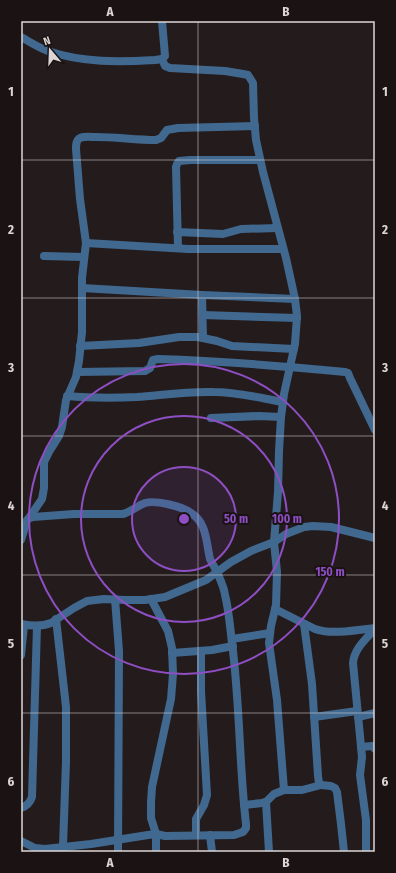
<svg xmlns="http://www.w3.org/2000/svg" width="396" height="873" viewBox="0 0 396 873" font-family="'Fira Sans Condensed',sans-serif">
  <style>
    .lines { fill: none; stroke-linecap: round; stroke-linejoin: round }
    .minor { stroke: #416990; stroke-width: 8 }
    .grid { fill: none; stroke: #dcd6d6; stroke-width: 1; stroke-opacity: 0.55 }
    .ring { fill: none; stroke: #8e4ec4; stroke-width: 2 }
    .centre { fill: #8e4ec4; stroke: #1b1313; stroke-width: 2 }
    .ring-label { font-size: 12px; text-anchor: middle; font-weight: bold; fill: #8e4ec4; stroke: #1b1313; stroke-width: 4; stroke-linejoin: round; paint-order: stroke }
    .neatline { fill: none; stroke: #dcd6d6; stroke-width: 1.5 }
    .grid-label { font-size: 13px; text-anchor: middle; font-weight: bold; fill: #dcd6d6 }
  </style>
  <rect width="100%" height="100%" fill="#241c1c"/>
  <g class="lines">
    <!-- minor -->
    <g class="minor">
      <path d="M21,37C30,42 39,48 48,51C83,63 119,62 155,60L162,59L165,56L162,21"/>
      <polyline points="162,59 165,66 170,68 225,71 243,74 248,75 253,83 254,118 256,140 263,172 286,258 295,299 297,316 295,344 284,394 281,417 279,451 278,492 274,542 277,572 276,605 271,626 269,643 277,700 284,790"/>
      <polyline points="177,232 223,234 241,229 277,228"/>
      <polyline points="86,243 188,249 283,249"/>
      <polyline points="178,248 176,167 177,164 179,161 190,160 260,160"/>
      <polyline points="44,256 84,257"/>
      <polyline points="82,288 202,295 295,299"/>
      <polyline points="202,295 203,338"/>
      <polyline points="203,315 297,318"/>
      <polyline points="80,346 139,343 179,337 198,337 217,341 232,346 294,349"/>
      <path d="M77,372L145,371L150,368L153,360L158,359C221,361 283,366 345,372L348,373L350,378L375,430"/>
      <path d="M67,396C90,398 114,398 137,397C163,395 188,391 214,392C237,392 260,398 283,402"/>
      <polyline points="211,418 259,416 281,417"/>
      <path d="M29,518L42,499L44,488V462L49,452L59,436L62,427L66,400L76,377L79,361L82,332V278L86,243L80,199L76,149C76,145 76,140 80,138C85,136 91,137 96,137C116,137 136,140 156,140L161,138L167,130L178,128L255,126"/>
      <path d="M21,540L27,520L29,518L33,517L74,514H123C131,512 137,506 145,503C155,500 182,506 191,513C207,523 206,542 210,559C212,563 215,568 217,572C220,579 224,587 225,595C229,611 230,627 232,643C240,703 239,764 246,824V828L243,832L234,835L165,836L156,834L148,835L91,844L45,849L35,848L21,841"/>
      <polyline points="115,599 119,651 118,852"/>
      <polyline points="151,599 168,631 172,648 173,674 171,699 152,787 151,802 151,818 156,834 156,852"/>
      <path d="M275,609L315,629C330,635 358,630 375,628"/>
      <polyline points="56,619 66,707 66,762 63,846"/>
      <path d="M21,624C31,626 41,627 51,623L74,608L87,601L104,599L125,600H145L165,597L206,580L231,562L251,551L274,542L286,534L304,527L313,526L331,527L375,538"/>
      <polyline points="304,624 312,684 318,776 319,783 321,785 331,786 335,788 337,792 341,824 344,852"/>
      <polyline points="232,639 270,633"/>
      <polyline points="172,653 212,650 233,646"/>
      <polyline points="21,655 24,625"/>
      <polyline points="314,717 357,711"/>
      <polyline points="358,717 375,713"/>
      <polyline points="361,747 372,746 375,749"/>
      <polyline points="266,802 269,852"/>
      <polyline points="244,805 262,803 266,802 274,794 284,790 302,790 321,785"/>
      <path d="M21,808C27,806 30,803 32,797L37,626"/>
      <polyline points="196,835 196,819 204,805 207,795 201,691 201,651"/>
      <polyline points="210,835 212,852"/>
      <path d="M366,852V820L360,775L362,757L353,663C354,649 366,639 375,629"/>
    </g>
  </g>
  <!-- grid -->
  <path class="grid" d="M198,21V852M21,160H375M21,298H375M21,436H375M21,575H375M21,713H375"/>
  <!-- distance rings -->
  <circle cx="184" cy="519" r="52" fill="#8e4ec4" fill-opacity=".12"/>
  <g class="ring">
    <circle cx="184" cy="519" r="52"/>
    <circle cx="184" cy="519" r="103"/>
    <circle cx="184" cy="519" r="155"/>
  </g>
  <circle cx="184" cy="519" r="6" class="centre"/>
  <g class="ring-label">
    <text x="236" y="523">50 m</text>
    <text x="287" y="523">100 m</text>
    <text x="330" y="576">150 m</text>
  </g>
  <!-- border -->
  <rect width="396" height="873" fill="none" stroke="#1b1313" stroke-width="44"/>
  <!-- north arrow -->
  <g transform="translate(50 50) rotate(341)" stroke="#1b1313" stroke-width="3" paint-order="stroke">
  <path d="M0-3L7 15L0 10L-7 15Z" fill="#dcd6d6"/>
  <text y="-6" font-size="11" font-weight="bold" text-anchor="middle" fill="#dcd6d6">N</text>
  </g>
  <rect x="22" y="22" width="352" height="829" class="neatline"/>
  <g class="grid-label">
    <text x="110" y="16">A</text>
    <text x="286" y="16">B</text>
    <text x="11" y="96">1</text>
    <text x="385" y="96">1</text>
    <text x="11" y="234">2</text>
    <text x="385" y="234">2</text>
    <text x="11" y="372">3</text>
    <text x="385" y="372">3</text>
    <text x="11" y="510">4</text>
    <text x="385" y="510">4</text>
    <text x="11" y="648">5</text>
    <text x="385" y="648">5</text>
    <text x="11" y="786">6</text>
    <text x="385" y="786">6</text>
    <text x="110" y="867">A</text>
    <text x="286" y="867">B</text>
  </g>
</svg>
